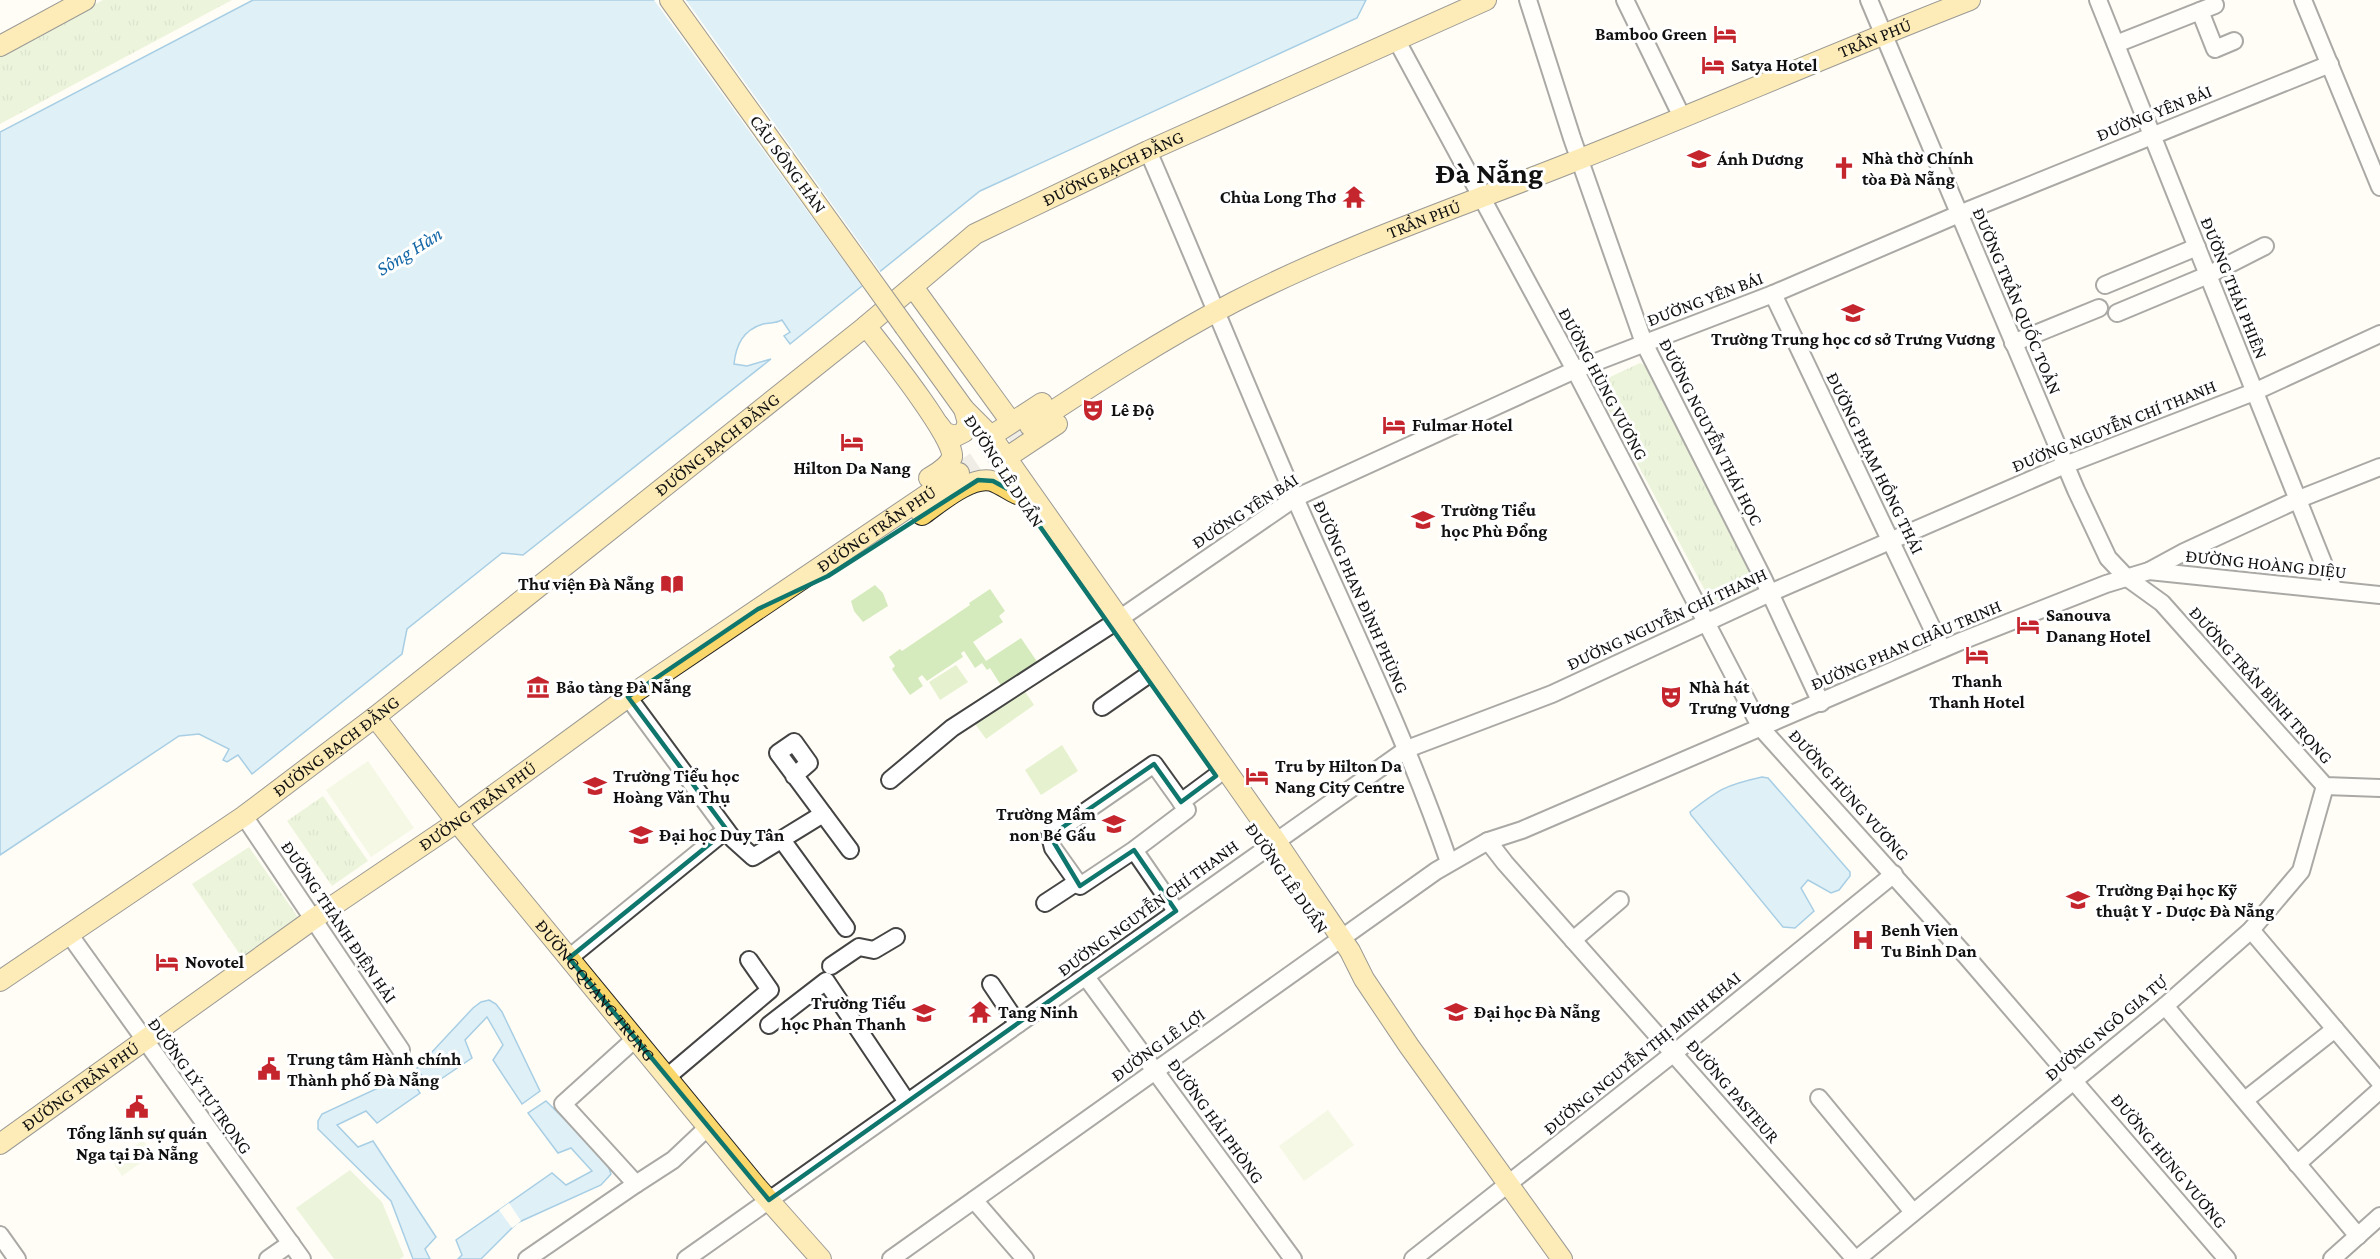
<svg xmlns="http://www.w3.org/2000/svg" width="2380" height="1259" viewBox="0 0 2380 1259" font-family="'Crimson Pro',serif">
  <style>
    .grass { fill: #d5ebbd }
    .park { fill: url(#park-tufts) }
    .pitch { fill: #e6f2cf }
    .water { fill: #b9e0f7; stroke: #3e96d0; stroke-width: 1.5 }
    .pier { fill: #fffdf5 }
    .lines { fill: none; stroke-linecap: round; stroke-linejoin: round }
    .major-tunnel { stroke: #dbdad3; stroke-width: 20; stroke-dasharray: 20 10; stroke-linecap: butt }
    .minor-casing { stroke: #444; stroke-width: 20 }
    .major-casing { stroke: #222; stroke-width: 22 }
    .minor { stroke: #fff; stroke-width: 16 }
    .major { stroke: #fad76a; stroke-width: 20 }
    .major-bridge-casing { stroke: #222; stroke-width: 22; stroke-linecap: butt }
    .major-bridge { stroke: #fad76a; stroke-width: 20 }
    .marked { fill: none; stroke: #0f766e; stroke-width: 4.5; stroke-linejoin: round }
    .labels { text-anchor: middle; stroke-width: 6; stroke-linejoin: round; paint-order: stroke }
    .poi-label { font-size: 18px; font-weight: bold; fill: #111; stroke: #fff; text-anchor: start }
    .street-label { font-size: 18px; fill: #111; stroke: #fff }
    .water-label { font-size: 20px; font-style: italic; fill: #1668a7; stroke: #fff }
    .town-label { font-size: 30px; font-weight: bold; fill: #111; stroke: #fff }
  </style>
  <defs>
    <pattern id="park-tufts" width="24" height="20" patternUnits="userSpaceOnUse" patternTransform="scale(1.5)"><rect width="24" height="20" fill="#d5ebbd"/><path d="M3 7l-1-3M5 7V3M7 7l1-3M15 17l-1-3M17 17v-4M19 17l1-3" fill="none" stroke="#b6c8a1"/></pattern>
  </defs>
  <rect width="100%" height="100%" fill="#fffdf5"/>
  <!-- grass -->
  <g class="grass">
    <polygon points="875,585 883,593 888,606 863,622 854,611 851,601"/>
    <polygon points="990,589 1005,611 999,616 1003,622 973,642 986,661 1021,638 1038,663 1002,687 990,668 987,670 982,663 975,668 964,651 961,653 963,657 927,681 922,675 918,678 923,686 910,695 892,669 895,666 889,657 900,649 902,651 970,605 969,603"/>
    <polygon points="350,1170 382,1202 404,1256 400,1259 334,1259 296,1208"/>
  </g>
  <!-- park -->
  <g class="park">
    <polygon points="103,0 232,0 0,124 0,55"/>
    <polygon points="1640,363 1648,367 1760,587 1717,605 1711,602 1595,384"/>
    <polygon points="323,796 368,861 332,886 287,821"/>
    <polygon points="249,847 300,920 243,959 192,884"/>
  </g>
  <!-- pitch -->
  <g class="pitch">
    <polygon points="956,665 968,682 940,700 929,682"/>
    <polygon points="1022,687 1034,705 986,739 973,721"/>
    <polygon points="1062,745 1078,771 1041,795 1025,770"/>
    <polygon points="368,761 414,828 371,857 326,790"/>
    <polygon points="1328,1110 1354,1145 1304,1181 1279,1146"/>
    <polygon points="143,1140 153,1154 122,1176 113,1162"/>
  </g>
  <!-- water -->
  <g class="water">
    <path d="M253,0H1366L1357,18L980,191L790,344L784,336L790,332L782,320C775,324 770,322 763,324C743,330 736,345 734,364L747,366L771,359L523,555L502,553L407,629L402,654L252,774L238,755L227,762L223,760L229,749L199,734L179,736L0,855V132Z"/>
    <path d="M1762,777L1768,778L1850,872V876L1839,890L1831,893L1808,880L1801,888L1814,911L1795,928L1783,927L1691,815L1690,812C1719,789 1726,785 1762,777Z"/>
    <polygon points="489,1000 496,1004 502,1012 540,1091 522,1104 493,1060 503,1045 487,1017 465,1040 472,1058 429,1087 417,1068 473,1008 481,1002"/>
    <polygon points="408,1074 420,1093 377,1123 366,1111 337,1125 358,1147 373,1141 436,1237 425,1249 430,1259 413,1259 391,1201 318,1129 318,1121 322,1114"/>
    <polygon points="546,1101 606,1160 611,1174 601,1185 517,1223 481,1259 458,1259 462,1255 456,1240 552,1173 566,1185 592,1171 571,1148 558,1153 528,1113"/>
  </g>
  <!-- pier -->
  <g class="pier">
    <polygon points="654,0 686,0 882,274 864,289"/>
    <polygon points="509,1203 521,1221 512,1228 499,1210"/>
  </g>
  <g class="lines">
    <!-- major-tunnel -->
    <polyline class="major-tunnel" points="959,473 1030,426"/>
    <!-- minor casing -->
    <g class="minor-casing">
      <g id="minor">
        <polyline points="1528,0 1572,138 1644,343 1763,578 1821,703"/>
        <polyline points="1625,0 1682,117"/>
        <polyline points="1869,0 2076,490 2108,558 2126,577 2162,603 2325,786 2380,788"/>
        <polyline points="2098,0 2334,590"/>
        <polyline points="2303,0 2380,187"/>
        <polyline points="2200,11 2215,49 2234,41"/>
        <polyline points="1397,41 1575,370 1761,728 1966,956 2227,1259"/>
        <polyline points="2116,44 2215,5"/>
        <path d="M1148,151C1198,266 1245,383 1295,498C1348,619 1406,737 1449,862"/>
        <polyline points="2105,285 2197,247"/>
        <polyline points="1773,294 1942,649"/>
        <polyline points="2117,313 2208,275 2265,246"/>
        <polyline points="2013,343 2099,308"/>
        <polyline points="2149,571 2380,595"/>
        <polyline points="628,697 733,839 753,857 823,814"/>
        <polyline points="1102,707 1145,677"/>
        <polyline points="794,776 809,763 794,742 778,753 850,850"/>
        <polyline points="890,780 952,728 1109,626 1295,498 1575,370 1773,294 1959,214 2330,64"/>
        <polyline points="1181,802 1216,776"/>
        <polyline points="244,816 401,1050"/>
        <polyline points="782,840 846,928"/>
        <polyline points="1488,841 1505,863 1855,1259"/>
        <polyline points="1134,850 1187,810 1154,764 1050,836 1053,848 1080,886 1134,850 1176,911"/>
        <polyline points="1045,903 1077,882"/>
        <polyline points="2251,930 2380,1082"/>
        <polyline points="69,934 302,1259"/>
        <polyline points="1573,940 1620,900"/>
        <polyline points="569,958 726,830"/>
        <polyline points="831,966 859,947 874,950 896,937"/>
        <polyline points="1086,977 1293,1259"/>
        <polyline points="991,984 1018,1024"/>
        <polyline points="2165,1006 2358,1236"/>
        <polyline points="769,1025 826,981 907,1102"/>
        <polyline points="667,1077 770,990 749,960"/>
        <polyline points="1819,1098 1913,1212"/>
        <polyline points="2245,1100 2335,1029"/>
        <polyline points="2297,1164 2380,1090"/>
        <polyline points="636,1184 673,1160 708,1127"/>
        <polyline points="974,1200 1025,1259"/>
        <polyline points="0,1235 17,1259"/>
        <polyline points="268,1259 291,1243"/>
        <polyline points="527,1259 636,1184 563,1104 635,1039"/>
        <polyline points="686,1259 1407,749 1552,694 1770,593 2065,465 2254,392 2380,334"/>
        <polyline points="891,1259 1436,871 1488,841 1522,830 1959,642 2106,584 2149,571 2184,552 2299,499 2380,467"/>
        <polyline points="1413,1259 1674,1053 1894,874"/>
        <polyline points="1857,1259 2165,1006 2251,930 2301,871 2325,786"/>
        <polyline points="2332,1259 2380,1216"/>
      </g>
    </g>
    <!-- major casing -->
    <g class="major-casing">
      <g id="major">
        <polyline points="670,0 765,132"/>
        <polyline points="0,46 85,0"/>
        <polyline points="913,287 1011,422"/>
        <path d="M866,326C880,344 956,439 952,457C949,467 937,473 929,478"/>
        <polyline points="905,327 964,409 968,423 964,432 956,436 945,433 939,425"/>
        <polyline points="964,409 991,436 1276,841 1350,951 1364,979 1409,1046 1562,1259"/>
        <path id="s1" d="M1030,426C1097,382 1163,339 1234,302C1345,245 1465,205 1580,159C1711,107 1839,51 1970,0"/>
        <polyline points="991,436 1042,403"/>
        <polyline points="1006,458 1057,424"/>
        <path d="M922,515C938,504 971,475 992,481C1000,484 1009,490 1017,494"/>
        <path id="s2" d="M375,717L457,822L757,1187L821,1259"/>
        <path id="s3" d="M0,981L244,816L375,717L866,326L975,234L1148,151L1486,0"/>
        <path id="s4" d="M0,1144L312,920L457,822L628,697L959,473"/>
      </g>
    </g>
    <!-- minor -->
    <use href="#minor" class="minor"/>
    <!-- major -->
    <use href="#major" class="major"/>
    <!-- major-bridge casing -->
    <g class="major-bridge-casing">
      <polyline id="major-bridge" points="765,132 905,327"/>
    </g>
    <!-- major-bridge -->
    <use href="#major-bridge" class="major-bridge"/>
  </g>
  <!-- marked area -->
  <path d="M0 0H2380V1259H0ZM978,480L993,481L1017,494L1216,776L1181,802L1154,764L1050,836L1080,886L1134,850L1176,911L769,1200L569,958L727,830L628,697L758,609L828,576Z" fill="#fffdf5" fill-opacity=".55" fill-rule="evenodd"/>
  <path class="marked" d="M978,480L993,481L1017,494L1216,776L1181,802L1154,764L1050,836L1080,886L1134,850L1176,911L769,1200L569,958L727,830L628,697L758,609L828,576Z"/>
  <!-- icons -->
  <defs>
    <g id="hotel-bare" transform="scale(1.8)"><path d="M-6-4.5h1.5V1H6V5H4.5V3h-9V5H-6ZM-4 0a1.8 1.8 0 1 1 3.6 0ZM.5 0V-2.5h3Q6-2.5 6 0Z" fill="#c5252d" stroke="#fff" stroke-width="2.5" paint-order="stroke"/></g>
    <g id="school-bare" transform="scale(1.8)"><path d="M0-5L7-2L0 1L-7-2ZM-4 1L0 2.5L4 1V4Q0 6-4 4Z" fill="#c5252d" stroke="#fff" stroke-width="2.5" paint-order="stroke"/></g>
    <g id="church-bare" transform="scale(1.8)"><path d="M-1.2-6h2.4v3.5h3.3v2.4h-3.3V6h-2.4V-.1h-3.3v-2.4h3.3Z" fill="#c5252d" stroke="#fff" stroke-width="2.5" paint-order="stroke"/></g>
    <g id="temple-bare" transform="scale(1.8)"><path d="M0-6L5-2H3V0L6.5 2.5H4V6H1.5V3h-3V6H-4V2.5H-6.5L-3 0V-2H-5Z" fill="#c5252d" stroke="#fff" stroke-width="2.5" paint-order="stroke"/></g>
    <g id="theatre-bare" transform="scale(1.8)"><path d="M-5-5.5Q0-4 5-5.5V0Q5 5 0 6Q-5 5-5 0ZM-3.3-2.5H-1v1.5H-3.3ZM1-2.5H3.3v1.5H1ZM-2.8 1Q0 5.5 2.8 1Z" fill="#c5252d" stroke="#fff" stroke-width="2.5" paint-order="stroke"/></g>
    <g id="library-bare" transform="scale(1.8)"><path d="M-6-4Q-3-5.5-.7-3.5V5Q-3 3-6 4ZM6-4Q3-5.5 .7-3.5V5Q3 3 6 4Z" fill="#c5252d" stroke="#fff" stroke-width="2.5" paint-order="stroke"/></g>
    <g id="museum-bare" transform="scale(1.8)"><path d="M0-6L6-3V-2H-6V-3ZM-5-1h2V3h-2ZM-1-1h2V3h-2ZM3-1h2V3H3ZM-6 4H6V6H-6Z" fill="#c5252d" stroke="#fff" stroke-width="2.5" paint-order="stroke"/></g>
    <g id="university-bare" transform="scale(1.8)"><path d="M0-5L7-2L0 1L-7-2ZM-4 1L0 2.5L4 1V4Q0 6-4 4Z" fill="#c5252d" stroke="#fff" stroke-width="2.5" paint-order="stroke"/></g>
    <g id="hospital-bare" transform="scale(1.8)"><path d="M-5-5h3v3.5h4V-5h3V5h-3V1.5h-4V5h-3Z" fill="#c5252d" stroke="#fff" stroke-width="2.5" paint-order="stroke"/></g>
    <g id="civic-bare" transform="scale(1.8)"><path d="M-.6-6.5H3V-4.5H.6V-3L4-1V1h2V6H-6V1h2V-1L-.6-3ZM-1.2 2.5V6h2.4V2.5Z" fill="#c5252d" stroke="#fff" stroke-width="2.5" paint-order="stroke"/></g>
  </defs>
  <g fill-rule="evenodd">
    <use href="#hotel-bare" x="1725" y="34"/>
    <use href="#hotel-bare" x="1713" y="65"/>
    <use href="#school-bare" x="1699" y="159"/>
    <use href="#church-bare" x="1844" y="168"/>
    <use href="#temple-bare" x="1354" y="197"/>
    <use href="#school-bare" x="1853" y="313"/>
    <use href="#theatre-bare" x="1093" y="410"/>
    <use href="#hotel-bare" x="1394" y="425"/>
    <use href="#hotel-bare" x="852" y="442"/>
    <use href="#school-bare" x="1423" y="520"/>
    <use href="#library-bare" x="672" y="584"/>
    <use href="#hotel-bare" x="2028" y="625"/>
    <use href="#hotel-bare" x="1977" y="655"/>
    <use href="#museum-bare" x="538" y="687"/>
    <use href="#theatre-bare" x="1671" y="697"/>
    <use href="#hotel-bare" x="1257" y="776"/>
    <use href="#school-bare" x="595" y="786"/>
    <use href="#school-bare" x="1114" y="824"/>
    <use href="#university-bare" x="641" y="835"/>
    <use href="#university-bare" x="2078" y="900"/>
    <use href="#hospital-bare" x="1863" y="940"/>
    <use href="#hotel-bare" x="167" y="962"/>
    <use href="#temple-bare" x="980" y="1012"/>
    <use href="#university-bare" x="1456" y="1012"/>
    <use href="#school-bare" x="924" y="1013"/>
    <use href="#civic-bare" x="269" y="1069"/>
    <use href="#civic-bare" x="137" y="1107"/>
  </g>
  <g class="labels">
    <!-- poi labels -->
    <g class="poi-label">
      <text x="1707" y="40" text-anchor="end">Bamboo Green</text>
      <text x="1731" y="71">Satya Hotel</text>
      <text x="1862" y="164">Nhà thờ Chính<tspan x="1862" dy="21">tòa Đà Nẵng</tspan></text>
      <text x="1717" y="165">Ánh Dương</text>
      <text x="1336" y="203" text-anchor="end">Chùa Long Thơ</text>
      <text x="1853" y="345" text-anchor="middle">Trường Trung học cơ sở Trưng Vương</text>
      <text x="1111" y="416">Lê Độ</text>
      <text x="1412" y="431">Fulmar Hotel</text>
      <text x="852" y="474" text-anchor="middle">Hilton Da Nang</text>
      <text x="1441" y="516">Trường Tiểu<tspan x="1441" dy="21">học Phù Đổng</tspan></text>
      <text x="654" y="590" text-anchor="end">Thư viện Đà Nẵng</text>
      <text x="2046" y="621">Sanouva<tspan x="2046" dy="21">Danang Hotel</tspan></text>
      <text x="1977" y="687" text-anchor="middle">Thanh<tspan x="1977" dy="21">Thanh Hotel</tspan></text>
      <text x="556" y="693">Bảo tàng Đà Nẵng</text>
      <text x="1689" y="693">Nhà hát<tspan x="1689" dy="21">Trưng Vương</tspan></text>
      <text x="1275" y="772">Tru by Hilton Da<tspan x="1275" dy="21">Nang City Centre</tspan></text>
      <text x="613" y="782">Trường Tiểu học<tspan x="613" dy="21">Hoàng Văn Thụ</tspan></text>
      <text x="1096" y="820" text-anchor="end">Trường Mầm<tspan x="1096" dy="21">non Bé Gấu</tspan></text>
      <text x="659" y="841">Đại học Duy Tân</text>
      <text x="2096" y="896">Trường Đại học Kỹ<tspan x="2096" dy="21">thuật Y - Dược Đà Nẵng</tspan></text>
      <text x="1881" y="936">Benh Vien<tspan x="1881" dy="21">Tu Binh Dan</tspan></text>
      <text x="185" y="968">Novotel</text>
      <text x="906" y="1009" text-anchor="end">Trường Tiểu<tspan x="906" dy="21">học Phan Thanh</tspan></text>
      <text x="998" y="1018">Tang Ninh</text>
      <text x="1474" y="1018">Đại học Đà Nẵng</text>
      <text x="287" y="1065">Trung tâm Hành chính<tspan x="287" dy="21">Thành phố Đà Nẵng</tspan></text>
      <text x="137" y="1139" text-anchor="middle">Tổng lãnh sự quán<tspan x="137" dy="21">Nga tại Đà Nẵng</tspan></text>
    </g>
    <!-- street labels -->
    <g class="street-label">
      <text dy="6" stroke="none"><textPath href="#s1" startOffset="932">TRẦN PHÚ</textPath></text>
      <text transform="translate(2154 113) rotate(-22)" y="6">ĐƯỜNG YÊN BÁI</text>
      <text transform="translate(788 164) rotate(54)" y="6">CẦU SÔNG HÀN</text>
      <text dy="6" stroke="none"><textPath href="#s3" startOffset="1382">ĐƯỜNG BẠCH ĐẰNG</textPath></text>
      <text dy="6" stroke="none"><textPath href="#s1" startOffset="446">TRẦN PHÚ</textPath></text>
      <text transform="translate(2234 288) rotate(68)" y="6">ĐƯỜNG THÁI PHIÊN</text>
      <text transform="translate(1705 299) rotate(-21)" y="6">ĐƯỜNG YÊN BÁI</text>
      <text transform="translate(2017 301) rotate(67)" y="6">ĐƯỜNG TRẦN QUỐC TOẢN</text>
      <text transform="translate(1603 384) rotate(62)" y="6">ĐƯỜNG HÙNG VƯƠNG</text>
      <text transform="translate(2114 426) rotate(-22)" y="6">ĐƯỜNG NGUYỄN CHÍ THANH</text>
      <text transform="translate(1711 432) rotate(63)" y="6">ĐƯỜNG NGUYỄN THÁI HỌC</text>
      <text dy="6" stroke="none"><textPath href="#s3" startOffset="896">ĐƯỜNG BẠCH ĐẰNG</textPath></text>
      <text transform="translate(1875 463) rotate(64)" y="6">ĐƯỜNG PHẠM HỒNG THÁI</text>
      <text transform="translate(1004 471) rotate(57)" y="6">ĐƯỜNG LÊ DUẨN</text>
      <text transform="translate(1245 511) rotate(-33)" y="6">ĐƯỜNG YÊN BÁI</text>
      <text dy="6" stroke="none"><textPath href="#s4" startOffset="1071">ĐƯỜNG TRẦN PHÚ</textPath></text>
      <text transform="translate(2266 564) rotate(6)" y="6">ĐƯỜNG HOÀNG DIỆU</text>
      <text transform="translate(1361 597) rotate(66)" y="6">ĐƯỜNG PHAN ĐÌNH PHÙNG</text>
      <text transform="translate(1667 619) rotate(-25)" y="6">ĐƯỜNG NGUYỄN CHÍ THANH</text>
      <text transform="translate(1906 645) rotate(-23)" y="6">ĐƯỜNG PHAN CHÂU TRINH</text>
      <text transform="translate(2261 685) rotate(48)" y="6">ĐƯỜNG TRẦN BÌNH TRỌNG</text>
      <text dy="6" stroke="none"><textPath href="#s3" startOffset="410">ĐƯỜNG BẠCH ĐẰNG</textPath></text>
      <text transform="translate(1849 795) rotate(48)" y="6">ĐƯỜNG HÙNG VƯƠNG</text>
      <text dy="6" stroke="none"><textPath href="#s4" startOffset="585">ĐƯỜNG TRẦN PHÚ</textPath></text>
      <text transform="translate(1287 878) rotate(55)" y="6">ĐƯỜNG LÊ DUẨN</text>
      <text transform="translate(1148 908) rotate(-36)" y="6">ĐƯỜNG NGUYỄN CHÍ THANH</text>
      <text transform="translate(339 922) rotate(56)" y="6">ĐƯỜNG THÀNH ĐIỆN HẢI</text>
      <text dy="6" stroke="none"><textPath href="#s2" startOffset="351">ĐƯỜNG QUANG TRUNG</textPath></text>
      <text transform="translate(2106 1028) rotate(-40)" y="6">ĐƯỜNG NGÔ GIA TỰ</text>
      <text transform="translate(1158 1045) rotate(-36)" y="6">ĐƯỜNG LÊ LỢI</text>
      <text transform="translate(1642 1053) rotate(-39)" y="6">ĐƯỜNG NGUYỄN THỊ MINH KHAI</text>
      <text dy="6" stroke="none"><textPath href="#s4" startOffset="99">ĐƯỜNG TRẦN PHÚ</textPath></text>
      <text transform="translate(200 1086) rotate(54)" y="6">ĐƯỜNG LÝ TỰ TRỌNG</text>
      <text transform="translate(1733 1091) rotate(49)" y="6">ĐƯỜNG PASTEUR</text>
      <text transform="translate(1216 1121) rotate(54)" y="6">ĐƯỜNG HẢI PHÒNG</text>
      <text transform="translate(2169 1161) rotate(50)" y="6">ĐƯỜNG HÙNG VƯƠNG</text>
    </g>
    <!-- water labels -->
    <g class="water-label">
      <text transform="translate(409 251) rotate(-32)" y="7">Sông Hàn</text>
    </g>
    <!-- town labels -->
    <g class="town-label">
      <text x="1489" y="183">Đà Nẵng</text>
    </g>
  </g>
</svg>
